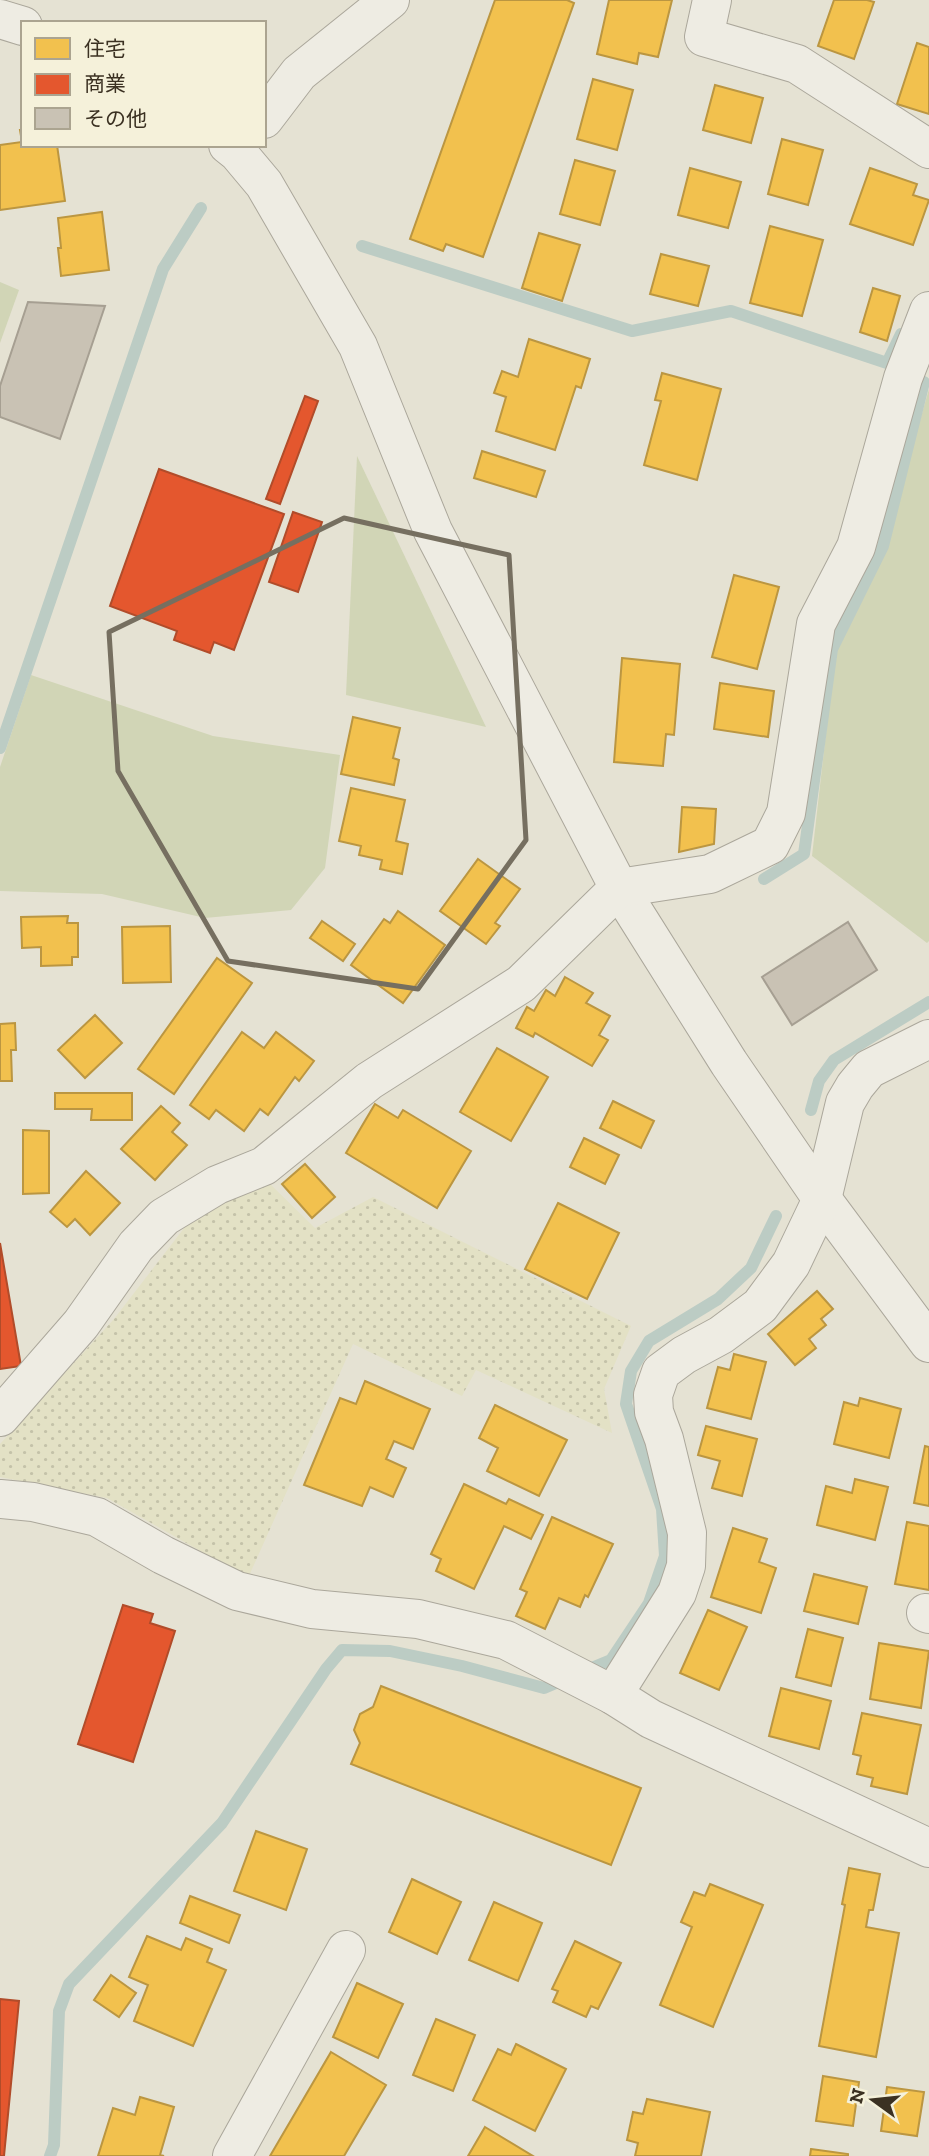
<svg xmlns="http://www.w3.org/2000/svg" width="929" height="2156" viewBox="0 0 929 2156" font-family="'Zilla Slab','Noto Sans JP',serif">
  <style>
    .farmland { fill: url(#farmland-dots) }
    .green { fill: #d1d5b6 }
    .homes { fill: #f2c14e; stroke: #bb9641; stroke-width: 2 }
    .shops { fill: #e4572e; stroke: #b14c2a; stroke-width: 2 }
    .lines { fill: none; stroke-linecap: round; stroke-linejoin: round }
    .stream { stroke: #bcccc4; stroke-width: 12 }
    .building { fill: #c9c2b4; stroke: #a69f92; stroke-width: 2 }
    .minor-casing { stroke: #aba79b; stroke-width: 40 }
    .minor { stroke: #eeece3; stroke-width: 38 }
    .marked { fill: none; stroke: #766f60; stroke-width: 5; stroke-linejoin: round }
  </style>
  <defs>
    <pattern id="farmland-dots" width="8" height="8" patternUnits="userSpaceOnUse" patternTransform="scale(1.75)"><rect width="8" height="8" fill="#e3e1c5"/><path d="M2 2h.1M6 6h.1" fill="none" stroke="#c4c2a9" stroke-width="1.8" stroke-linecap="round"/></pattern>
  </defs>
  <rect width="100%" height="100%" fill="#e5e2d3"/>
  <!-- farmland -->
  <polygon class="farmland" points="266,1180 315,1228 373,1197 631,1326 604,1389 612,1433 476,1370 462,1396 353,1344 248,1578 107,1498 0,1477 0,1444 114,1319 188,1223"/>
  <!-- green -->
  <g class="green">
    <polygon points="0,282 19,290 0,343"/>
    <polygon points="929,389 929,941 927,943 812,856 835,654 882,553"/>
    <polygon points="357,456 486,727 346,695"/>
    <polygon points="31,675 213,736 340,755 325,868 291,910 205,918 102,894 0,891 0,767"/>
  </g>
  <!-- homes -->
  <g class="homes">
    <polygon points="495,0 567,0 574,3 483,257 446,244 443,251 410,239"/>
    <polygon points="609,0 672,0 658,57 639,53 637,64 597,54"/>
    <polygon points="834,0 867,0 874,2 854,59 818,46"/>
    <polygon points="917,43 929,47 929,114 897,104"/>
    <polygon points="593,79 633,90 617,150 577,139"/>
    <polygon points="715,85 763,98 751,143 703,130"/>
    <polygon points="20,130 23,130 23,145 57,145 65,201 0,210 0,145 22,142"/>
    <polygon points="782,139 823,150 808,205 768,194"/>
    <polygon points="575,160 615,171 600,225 560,214"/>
    <polygon points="690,168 741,182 728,228 678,215"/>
    <polygon points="870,168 917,184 913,195 929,200 913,245 850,224"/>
    <polygon points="102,212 109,270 61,276 58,248 61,248 58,218"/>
    <polygon points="770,226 823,240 802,316 750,303"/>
    <polygon points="539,233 580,245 562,301 522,288"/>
    <polygon points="661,254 709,266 698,306 650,294"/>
    <polygon points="873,288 900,296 887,341 860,332"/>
    <polygon points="529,339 590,359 581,388 576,386 555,450 496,431 506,397 494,393 502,371 518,377"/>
    <polygon points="662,373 721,389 697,480 644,465 661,401 655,400"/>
    <polygon points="482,451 545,471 536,497 474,478"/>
    <polygon points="734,575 779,587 757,669 712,657"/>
    <polygon points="622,658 680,664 674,735 666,734 663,766 614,762"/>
    <polygon points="720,683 774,691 768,737 714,729"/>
    <polygon points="353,717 400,728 393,758 399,760 394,785 341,774"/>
    <polygon points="351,788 405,800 396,841 408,844 402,874 380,869 382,860 359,855 361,846 339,841"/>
    <polygon points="682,807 716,809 714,844 679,852"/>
    <polygon points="478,859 520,889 495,923 500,926 486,944 440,911"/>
    <polygon points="398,911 445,945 403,1003 351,965 384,919 390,923"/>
    <polygon points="68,916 67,923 78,923 78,957 72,957 72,965 41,966 41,947 22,948 21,917"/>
    <polygon points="322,921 355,944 343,961 310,938"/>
    <polygon points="170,926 171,982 123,983 122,927"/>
    <polygon points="217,958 252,983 174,1094 138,1069"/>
    <polygon points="565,977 593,993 586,1003 610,1016 599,1035 608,1040 592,1066 535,1033 533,1037 516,1028 527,1007 534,1011 546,990 555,996"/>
    <polygon points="95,1015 122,1043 85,1078 58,1050"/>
    <polygon points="15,1023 16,1050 11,1050 12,1081 0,1081 0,1024"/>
    <polygon points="242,1032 264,1048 276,1032 314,1061 299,1081 295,1077 268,1115 260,1109 244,1131 216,1110 209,1119 190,1105"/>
    <polygon points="497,1048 548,1077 511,1141 460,1112"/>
    <polygon points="55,1093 132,1093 132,1120 91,1120 92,1109 55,1109"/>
    <polygon points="613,1101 654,1121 641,1148 600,1128"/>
    <polygon points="375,1104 398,1118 403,1110 471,1151 437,1208 346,1153"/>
    <polygon points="161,1106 180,1123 172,1132 187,1145 155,1180 121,1149"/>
    <polygon points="23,1130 49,1131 49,1193 23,1194"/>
    <polygon points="584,1138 619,1155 605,1184 570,1167"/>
    <polygon points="305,1164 335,1197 312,1218 282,1184"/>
    <polygon points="86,1171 120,1203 90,1235 75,1219 67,1227 50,1212"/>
    <polygon points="558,1203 619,1233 587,1299 525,1269"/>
    <polygon points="817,1291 833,1309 821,1319 826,1325 809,1339 816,1348 795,1365 768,1334"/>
    <polygon points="734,1354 766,1362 751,1419 707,1408 718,1367 730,1370"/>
    <polygon points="365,1381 430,1409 413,1449 394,1441 386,1459 406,1468 393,1497 370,1487 362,1506 304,1485 340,1398 356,1404"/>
    <polygon points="860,1398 901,1409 889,1458 834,1444 844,1402 858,1406"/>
    <polygon points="495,1405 567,1440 539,1496 487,1471 498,1448 479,1438"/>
    <polygon points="706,1426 757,1439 742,1496 712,1488 720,1461 698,1455"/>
    <polygon points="925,1446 929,1447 929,1506 914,1503"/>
    <polygon points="855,1479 888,1487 875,1540 817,1525 826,1486 852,1493"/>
    <polygon points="464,1484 506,1504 509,1499 543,1515 531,1539 504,1526 474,1589 436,1571 441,1559 431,1554"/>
    <polygon points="552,1517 613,1544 588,1597 585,1595 580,1607 559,1598 545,1629 516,1616 527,1592 520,1589"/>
    <polygon points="907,1522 929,1526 929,1590 895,1584"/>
    <polygon points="733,1528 767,1539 759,1562 776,1568 761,1613 711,1597"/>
    <polygon points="814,1574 867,1587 858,1624 804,1611"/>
    <polygon points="708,1610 747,1627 719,1690 680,1673"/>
    <polygon points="808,1629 843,1638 831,1686 796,1677"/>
    <polygon points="879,1643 929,1651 921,1708 870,1699"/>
    <polygon points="381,1686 641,1788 611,1865 351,1764 360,1743 354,1730 360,1714 373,1707"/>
    <polygon points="781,1688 831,1701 819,1749 769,1736"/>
    <polygon points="862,1713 921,1725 907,1794 871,1786 873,1778 857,1774 861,1756 853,1754"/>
    <polygon points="256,1831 307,1849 286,1910 234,1891"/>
    <polygon points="849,1868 880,1874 873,1910 869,1910 866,1927 899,1933 876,2057 819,2046 845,1905 842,1904"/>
    <polygon points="412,1879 461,1902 437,1954 389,1932"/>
    <polygon points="710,1884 763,1905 713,2027 660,2005 692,1927 681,1922 694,1892 705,1896"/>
    <polygon points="190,1896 240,1915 229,1943 180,1923"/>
    <polygon points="494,1902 542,1923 518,1981 469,1960"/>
    <polygon points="147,1936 181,1950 186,1938 212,1949 207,1962 226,1970 193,2046 134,2021 148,1985 129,1977"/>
    <polygon points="575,1941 621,1963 598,2009 591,2006 586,2017 553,2002 558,1991 552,1989"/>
    <polygon points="111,1975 136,1993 119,2017 94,2000"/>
    <polygon points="357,1983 403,2004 378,2058 333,2037"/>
    <polygon points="436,2019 475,2035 453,2091 413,2075"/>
    <polygon points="516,2044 566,2069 535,2131 473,2100 498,2049 511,2055"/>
    <polygon points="331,2052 386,2085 344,2156 270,2156"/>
    <polygon points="823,2076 859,2082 853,2126 816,2121"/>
    <polygon points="887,2087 924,2092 917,2136 881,2131"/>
    <polygon points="140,2097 174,2107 160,2155 164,2156 98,2156 113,2108 135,2115"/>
    <polygon points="647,2099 710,2112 701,2156 635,2156 638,2143 627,2140 633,2112 643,2114"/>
    <polygon points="485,2127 533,2156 468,2156"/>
    <polygon points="811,2149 848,2154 848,2156 810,2156"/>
  </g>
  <!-- shops -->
  <g class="shops">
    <polygon points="305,396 318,401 280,504 266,499"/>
    <polygon points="159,469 284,514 234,650 214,642 210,653 174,640 177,631 110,606"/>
    <polygon points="293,512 322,522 298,592 269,582"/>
    <polygon points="0,1243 21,1366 0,1369"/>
    <polygon points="123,1605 153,1614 150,1623 175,1631 133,1762 78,1744"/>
    <polygon points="0,1999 19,2001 4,2156 0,2156"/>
  </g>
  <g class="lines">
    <!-- stream -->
    <g class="stream">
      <polyline points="362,246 632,331 731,311 887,363 901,334"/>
      <polyline points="0,748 163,269 201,208"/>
      <polyline points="764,879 804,854 832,649 883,546 924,382"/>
      <polyline points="811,1110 819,1081 834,1060 929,1002"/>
      <polyline points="582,1672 611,1660 649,1603 665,1556 662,1509 626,1404 631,1371 649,1341 718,1299 751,1268 776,1216"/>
      <polyline points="50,2156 54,2145 59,2011 69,1984 222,1823 326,1669 342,1650 390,1651 462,1666 544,1688 565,1679"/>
    </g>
  </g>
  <!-- building -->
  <g class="building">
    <polygon points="28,302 105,306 60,439 0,417 0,386"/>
    <polygon points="848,922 877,970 792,1025 762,977"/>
  </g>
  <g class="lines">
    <!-- minor casing -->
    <g class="minor-casing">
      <g id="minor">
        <polyline points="712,0 704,37 797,64 929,149"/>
        <polyline points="0,19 23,26"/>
        <polyline points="264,119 299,73 390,0"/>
        <polyline points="228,145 238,153 264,184 358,346 433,531 619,888 729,1063 822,1199 929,1343"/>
        <polyline points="0,1417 81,1324 136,1246 164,1217 217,1185 264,1166 369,1081 521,984 619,888 710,874 770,845 786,813 816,624 856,547 903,378 929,311"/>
        <polyline points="0,1499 33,1502 97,1517 163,1555 237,1591 312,1609 418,1619 506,1640 613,1695 651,1719 929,1848"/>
        <polyline points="926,1613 929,1614"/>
        <polyline points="613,1695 677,1593 686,1566 687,1533 664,1439 654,1412 653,1395 661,1372 684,1355 721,1335 760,1306 791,1264 822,1199 845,1103 855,1086 869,1069 929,1039"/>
        <polyline points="232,2156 346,1950"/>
      </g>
    </g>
    <!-- minor -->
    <use href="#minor" class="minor"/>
  </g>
  <!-- marked area -->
  <path class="marked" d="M344,518L509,555L526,840L418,989L228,961L118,771L109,632Z"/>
  <!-- legend -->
  <rect x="21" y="21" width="245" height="126" fill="#f5f1da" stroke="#aba490" stroke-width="2"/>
  <rect x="35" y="38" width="35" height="21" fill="#f2c14e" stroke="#aba490" stroke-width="2"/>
  <text x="84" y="56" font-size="21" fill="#3b3122">住宅</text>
  <rect x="35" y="74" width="35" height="21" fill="#e4572e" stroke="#aba490" stroke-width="2"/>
  <text x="84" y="91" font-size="21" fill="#3b3122">商業</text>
  <rect x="35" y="108" width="35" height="21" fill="#c9c2b4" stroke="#aba490" stroke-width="2"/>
  <text x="84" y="126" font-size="21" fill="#3b3122">その他</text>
  <!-- north arrow -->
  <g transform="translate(873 2100) rotate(285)" stroke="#f5f1da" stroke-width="5" paint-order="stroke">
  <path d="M0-5L12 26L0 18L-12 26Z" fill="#3b3122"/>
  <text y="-10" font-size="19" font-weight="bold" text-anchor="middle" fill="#3b3122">N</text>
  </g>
</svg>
